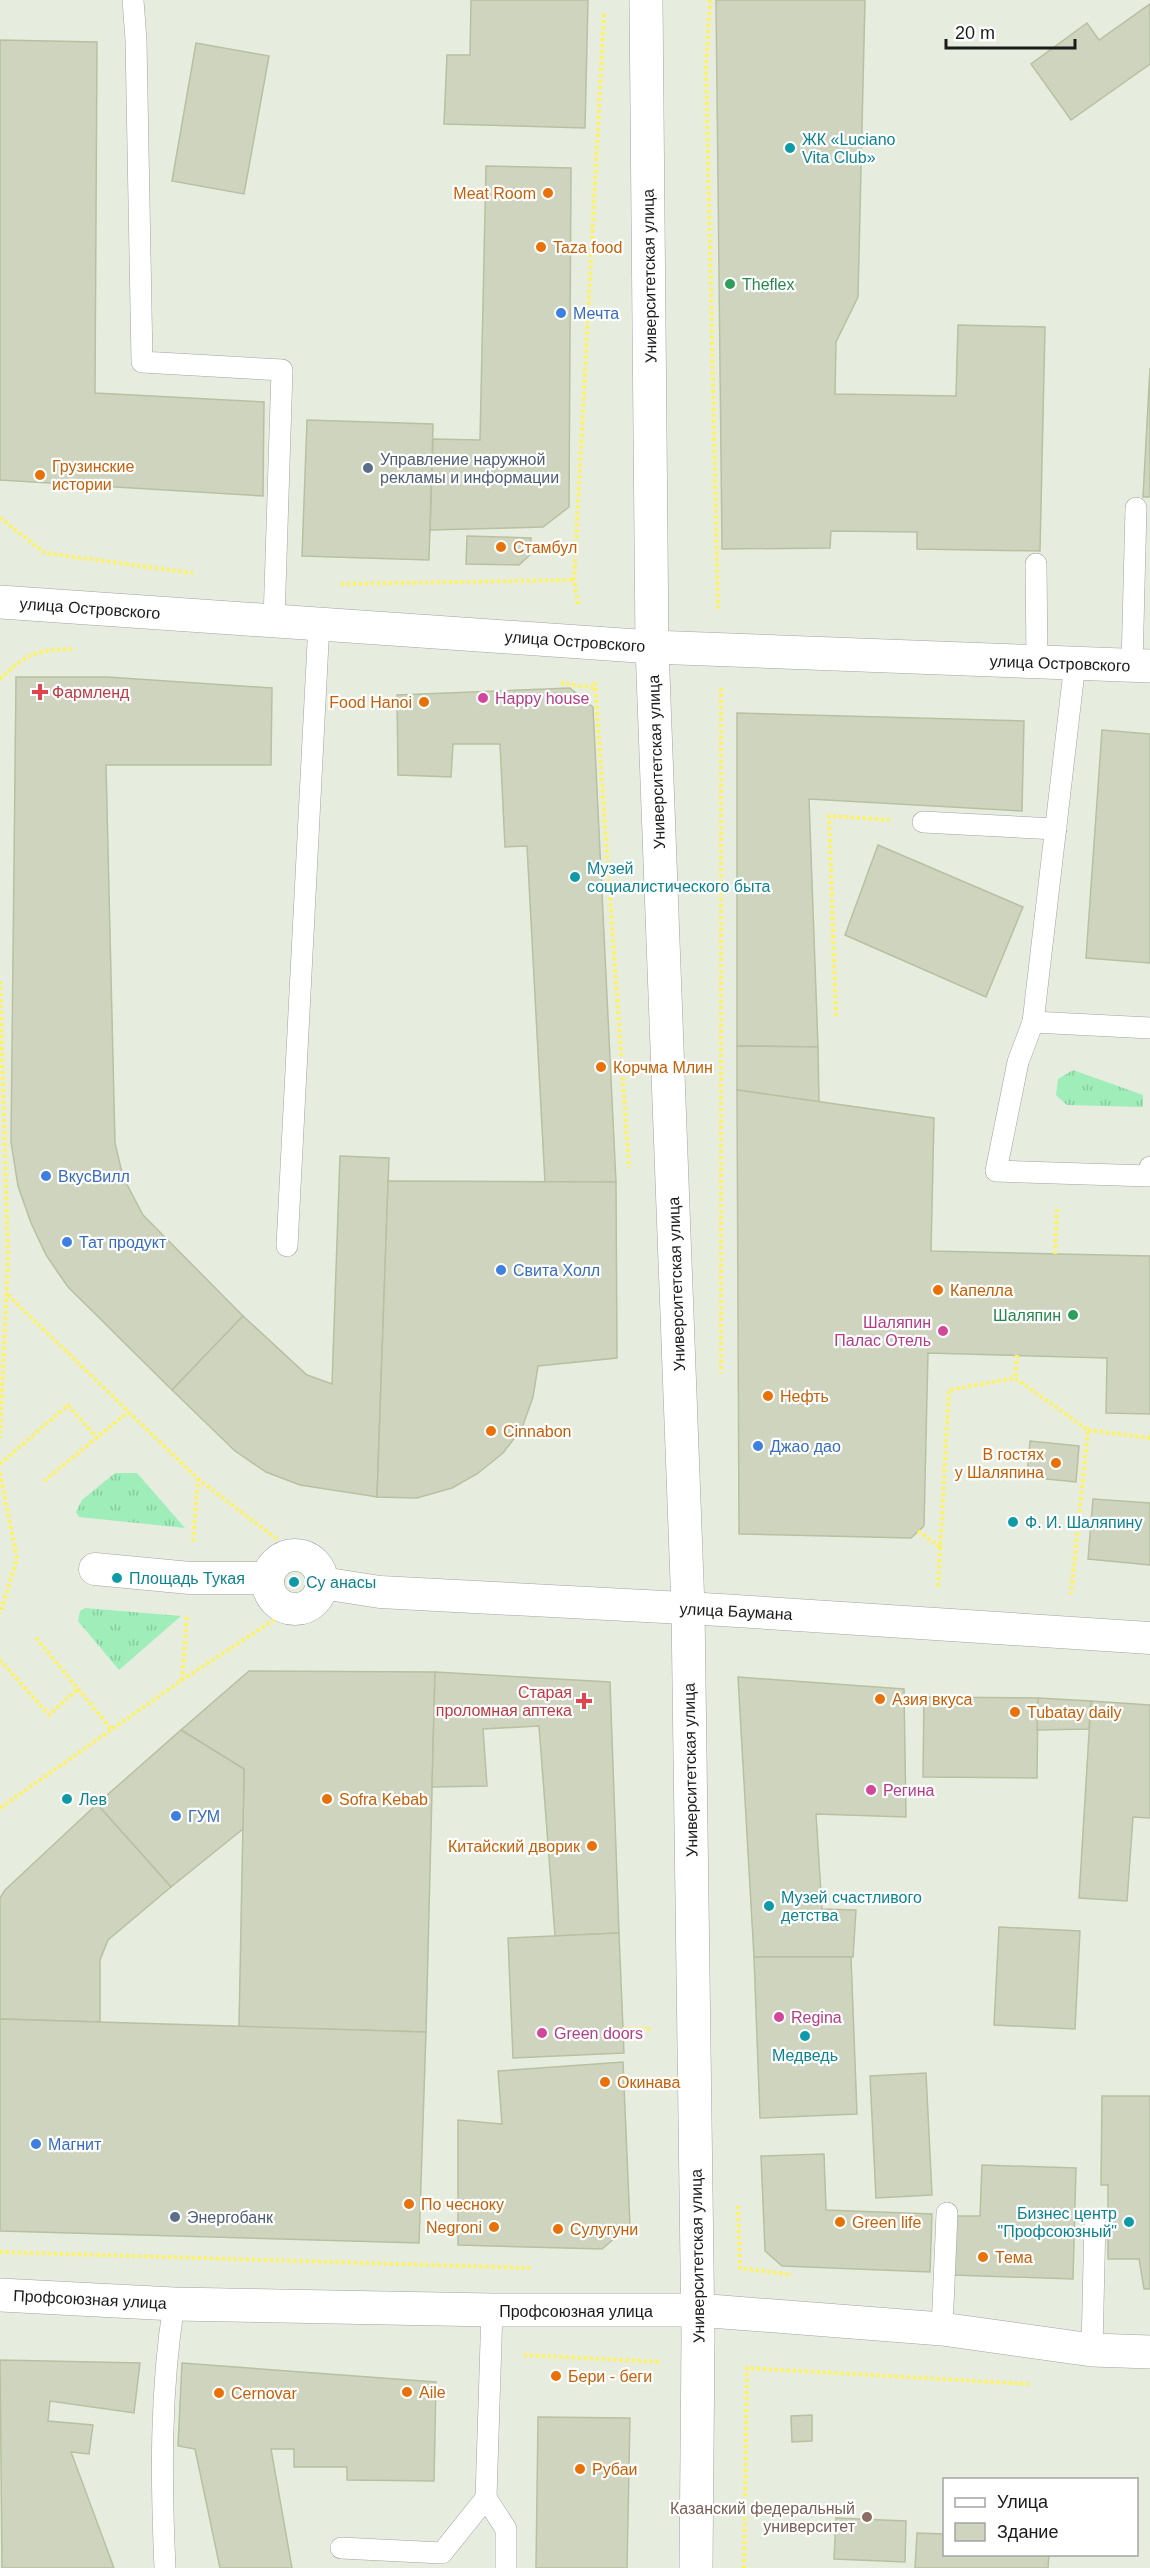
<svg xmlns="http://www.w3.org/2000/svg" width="1150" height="2568" viewBox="0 0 1150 2568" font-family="Arial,sans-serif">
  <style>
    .grass { fill: url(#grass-tufts) }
    .building { fill: #cfd4bf; stroke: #b8c0a0; stroke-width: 1.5 }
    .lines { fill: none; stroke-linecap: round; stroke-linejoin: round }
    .service-casing { stroke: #a2a2a2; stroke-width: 22 }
    .pedestrian-casing { stroke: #a2a2a2; stroke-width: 33 }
    .minor-casing { stroke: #a2a2a2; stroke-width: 34 }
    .tertiary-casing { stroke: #a2a2a2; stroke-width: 34 }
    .path { stroke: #fff25e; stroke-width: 4; stroke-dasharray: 3 3; stroke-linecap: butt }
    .service { stroke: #fff; stroke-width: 21 }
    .pedestrian { stroke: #fff; stroke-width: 32 }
    .minor { stroke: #fff; stroke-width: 33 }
    .tertiary { stroke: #fff; stroke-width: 33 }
    .culture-dot { fill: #0f9aa8; stroke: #fff; stroke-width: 2 }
    .food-dot { fill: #e8710a; stroke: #fff; stroke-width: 2 }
    .leisure-dot { fill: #2e9e5b; stroke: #fff; stroke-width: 2 }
    .shop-dot { fill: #3f7fe0; stroke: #fff; stroke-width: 2 }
    .service-dot { fill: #5c6f8a; stroke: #fff; stroke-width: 2 }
    .health-dot { fill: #e0444e; stroke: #fff; stroke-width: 2 }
    .hotel-dot { fill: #d1479c; stroke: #fff; stroke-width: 2 }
    .education-dot { fill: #8d6e63; stroke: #fff; stroke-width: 2 }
    .labels { text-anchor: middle; stroke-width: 4.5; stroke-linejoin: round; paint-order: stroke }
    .culture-label { font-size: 16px; fill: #0d838f; stroke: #fff; text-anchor: start }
    .food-label { font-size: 16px; fill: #c56008; stroke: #fff; text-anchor: start }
    .street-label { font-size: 16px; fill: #1b1b1b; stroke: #fff }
    .leisure-label { font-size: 16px; fill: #27864d; stroke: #fff; text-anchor: start }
    .shop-label { font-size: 16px; fill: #366cbe; stroke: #fff; text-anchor: start }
    .service-label { font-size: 16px; fill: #4e5e75; stroke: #fff; text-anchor: start }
    .health-label { font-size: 16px; fill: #be3a42; stroke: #fff; text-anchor: start }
    .hotel-label { font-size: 16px; fill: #b23c85; stroke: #fff; text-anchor: start }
    .education-label { font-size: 16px; fill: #785e54; stroke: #fff; text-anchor: end }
  </style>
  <defs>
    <pattern id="grass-tufts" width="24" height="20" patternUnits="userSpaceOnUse" patternTransform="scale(1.5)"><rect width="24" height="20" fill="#9fedb9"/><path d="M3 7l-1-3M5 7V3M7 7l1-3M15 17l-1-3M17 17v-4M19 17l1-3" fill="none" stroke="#88cb9e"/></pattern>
  </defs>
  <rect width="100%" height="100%" fill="#e6eddf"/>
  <!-- grass -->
  <g class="grass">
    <polygon points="1073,1070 1143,1095 1143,1107 1067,1105 1056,1095 1058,1079"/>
    <polygon points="115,1473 137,1473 185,1528 79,1517 76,1512 82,1500"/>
    <polygon points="85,1608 181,1616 119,1670 78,1621 80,1611"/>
  </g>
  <!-- building -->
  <g class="building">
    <polygon points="471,0 588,0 585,128 444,124 447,55 470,55"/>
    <polygon points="716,0 865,0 858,297 836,342 835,394 956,396 958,325 1045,327 1040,551 917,549 917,532 831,531 830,548 722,549"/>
    <polygon points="1150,4 1150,64 1071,120 1031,64 1087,23 1099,40"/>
    <polygon points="0,40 97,42 95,393 264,402 263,496 0,480"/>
    <polygon points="196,43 269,56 244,194 172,181"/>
    <polygon points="486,166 571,168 569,507 543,527 430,530 433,439 480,440"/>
    <polygon points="1150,368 1150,497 1143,497"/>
    <polygon points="307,420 433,424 429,560 302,556"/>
    <polygon points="467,536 531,538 530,555 519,565 466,564"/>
    <polygon points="16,677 107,677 272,688 271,765 106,765 115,1143 123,1177 143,1215 243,1316 172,1390 68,1287 46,1255 31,1223 18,1186 11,1142"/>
    <polygon points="570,688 593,707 616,1182 545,1183 527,846 505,847 500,744 453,744 451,777 398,775 397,695"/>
    <polygon points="737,713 1024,721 1022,811 809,799 818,1047 737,1046"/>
    <polygon points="1102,730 1150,734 1150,963 1086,958"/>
    <polygon points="878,845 1023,907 986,997 845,935"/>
    <polygon points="737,1046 818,1047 819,1102 737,1090"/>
    <polygon points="737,1090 934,1118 931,1251 1150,1256 1150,1414 1106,1413 1107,1358 928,1353 924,1526 911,1538 739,1534"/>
    <polygon points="340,1156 389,1158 377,1497 300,1485 266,1472 235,1451 172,1390 243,1316 307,1375 332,1384"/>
    <polygon points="388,1181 616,1182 617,1358 538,1366 533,1397 522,1428 503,1453 477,1474 452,1488 417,1498 377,1497"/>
    <polygon points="1030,1441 1079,1446 1076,1482 1027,1477"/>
    <polygon points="1093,1499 1150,1503 1150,1565 1088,1559"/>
    <polygon points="249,1671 435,1672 426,2032 239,2027 244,1769 181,1730"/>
    <polygon points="435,1672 610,1682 619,1933 555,1936 539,1726 483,1729 487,1786 432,1787"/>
    <polygon points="738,1677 904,1689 906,1817 816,1814 822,1909 856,1910 853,1957 754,1957"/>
    <polygon points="924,1697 1038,1698 1037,1778 923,1777"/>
    <polygon points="1038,1698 1091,1701 1089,1729 1037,1730"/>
    <polygon points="1091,1701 1150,1705 1150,1818 1133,1817 1127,1901 1079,1898"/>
    <polygon points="181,1730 244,1769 243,1829 171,1887 97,1804"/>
    <polygon points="97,1804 171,1887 108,1940 100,1960 100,2022 0,2019 0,1898 5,1890"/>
    <polygon points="999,1927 1080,1931 1075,2029 994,2025"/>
    <polygon points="619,1933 624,2053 513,2058 508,1938"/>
    <polygon points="754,1957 851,1957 857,2114 760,2118"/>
    <polygon points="0,2019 426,2032 419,2243 0,2231"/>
    <polygon points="623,2062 630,2225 602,2249 458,2245 458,2120 502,2124 498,2071"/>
    <polygon points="926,2073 932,2195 876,2198 870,2076"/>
    <polygon points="1102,2096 1150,2096 1150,2289 1144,2289 1139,2259 1108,2259 1108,2185 1101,2185"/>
    <polygon points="824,2154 826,2210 932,2214 930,2272 782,2266 765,2251 761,2156"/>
    <polygon points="982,2165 1076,2168 1073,2279 952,2275 955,2216 980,2216"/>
    <polygon points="0,2360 140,2363 134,2413 50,2401 48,2421 93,2425 89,2454 71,2452 114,2568 2,2568"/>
    <polygon points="182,2363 436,2382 434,2481 347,2480 347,2467 294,2467 294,2449 271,2449 292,2568 220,2568 195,2449 178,2446"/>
    <polygon points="812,2415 812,2441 792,2442 791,2416"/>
    <polygon points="538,2417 630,2418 627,2568 536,2568"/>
    <polygon points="836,2518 906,2521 905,2562 834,2559"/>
    <polygon points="917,2533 944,2534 944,2554 1049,2554 1048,2568 915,2568"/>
  </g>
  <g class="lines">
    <!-- service casing -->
    <g class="service-casing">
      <g id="service">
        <polyline points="133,0 136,40 142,362 282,370 274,621"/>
        <polyline points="1036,564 1037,662"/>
        <polyline points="1075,663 1033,1022 1018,1062 996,1171 1148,1176 1150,1167"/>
        <polyline points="1132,665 1136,508"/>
        <polyline points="923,822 1056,829"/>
        <polyline points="1033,1022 1150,1028"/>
        <polyline points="287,1246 319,623"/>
        <polyline points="942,2329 947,2213"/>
        <polyline points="1092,2350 1095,2219"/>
        <polyline points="486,2498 506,2529 506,2568"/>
        <polyline points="341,2548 442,2553 486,2498 492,2310"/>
        <path d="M165,2568C161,2479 160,2392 174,2304"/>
      </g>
    </g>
    <!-- pedestrian casing -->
    <g class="pedestrian-casing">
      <g id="pedestrian">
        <circle cx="295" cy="1582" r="27"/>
        <polyline points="95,1569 190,1578 268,1578"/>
        <polyline points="322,1583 380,1592 721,1610 1150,1638"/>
      </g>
    </g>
    <!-- minor casing -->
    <g class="minor-casing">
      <g id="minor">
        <polyline points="646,0 652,647 688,1608 698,2337 696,2568"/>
        <polyline points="0,602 652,647 1150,666"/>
      </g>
    </g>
    <!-- tertiary casing -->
    <g class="tertiary-casing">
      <polyline id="tertiary" points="0,2295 174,2304 492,2310 697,2310 942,2329 1092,2350 1150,2352"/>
    </g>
    <!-- path -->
    <g class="path">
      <polyline points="710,0 706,67 718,611"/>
      <polyline points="0,518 45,553 193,573"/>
      <polyline points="341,584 574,580"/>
      <polyline points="578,604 574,580 604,13"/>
      <path d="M0,679C27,653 36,650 73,649"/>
      <polyline points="595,682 629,1168"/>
      <polyline points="561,683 596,688"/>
      <polyline points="721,688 721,1373"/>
      <polyline points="0,981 8,1258 0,1438"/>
      <polyline points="836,1016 829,816 892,820"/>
      <polyline points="1055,1254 1057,1207"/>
      <polyline points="8,1295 198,1479 278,1540"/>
      <polyline points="1017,1355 1015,1378 1088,1430 1071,1594"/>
      <polyline points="1088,1430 1150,1438"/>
      <polyline points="0,1464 68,1405 97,1438"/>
      <polyline points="0,1473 17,1559 0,1614"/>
      <polyline points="44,1481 128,1412"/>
      <polyline points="918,1531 940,1547"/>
      <polyline points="193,1541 198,1479"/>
      <polyline points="938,1586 949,1390 1015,1378"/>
      <polyline points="36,1638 111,1729"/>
      <polyline points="0,1660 49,1715 79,1688"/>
      <polyline points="182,1680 187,1617"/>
      <polyline points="0,1808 182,1680 280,1616"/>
      <polyline points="623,2029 652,2029"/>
      <polyline points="624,2080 655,2081"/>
      <polyline points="738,2206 740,2268 792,2275"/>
      <polyline points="0,2252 530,2268"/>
      <polyline points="524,2355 661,2362"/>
      <polyline points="744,2568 747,2368 1029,2384"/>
    </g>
    <!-- service -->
    <use href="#service" class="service"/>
    <!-- pedestrian -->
    <use href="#pedestrian" class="pedestrian"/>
    <!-- minor -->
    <use href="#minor" class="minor"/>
    <!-- tertiary -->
    <use href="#tertiary" class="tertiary"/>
  </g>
  <!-- markers -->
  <g class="culture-dot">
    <circle cx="790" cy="148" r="6"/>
    <circle cx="575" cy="877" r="6"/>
    <circle cx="1013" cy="1522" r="6"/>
    <circle cx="117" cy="1578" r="6"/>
    <circle cx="294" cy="1582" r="6"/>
    <circle cx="67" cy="1799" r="6"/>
    <circle cx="769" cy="1906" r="6"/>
    <circle cx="805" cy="2036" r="6"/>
    <circle cx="1129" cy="2222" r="6"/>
  </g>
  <g class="food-dot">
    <circle cx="548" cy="193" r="6"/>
    <circle cx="541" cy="247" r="6"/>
    <circle cx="40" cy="475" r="6"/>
    <circle cx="501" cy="547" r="6"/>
    <circle cx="424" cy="702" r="6"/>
    <circle cx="601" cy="1067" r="6"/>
    <circle cx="938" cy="1290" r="6"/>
    <circle cx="768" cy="1396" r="6"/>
    <circle cx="491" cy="1431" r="6"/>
    <circle cx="1056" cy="1463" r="6"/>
    <circle cx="880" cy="1699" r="6"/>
    <circle cx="1015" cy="1712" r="6"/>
    <circle cx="327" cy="1799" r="6"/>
    <circle cx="592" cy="1846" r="6"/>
    <circle cx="605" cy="2082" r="6"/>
    <circle cx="409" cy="2204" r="6"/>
    <circle cx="840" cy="2222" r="6"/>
    <circle cx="494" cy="2227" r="6"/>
    <circle cx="558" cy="2229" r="6"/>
    <circle cx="983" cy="2257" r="6"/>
    <circle cx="556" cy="2376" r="6"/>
    <circle cx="407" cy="2392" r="6"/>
    <circle cx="219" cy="2393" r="6"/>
    <circle cx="580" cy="2469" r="6"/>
  </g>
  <g class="leisure-dot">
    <circle cx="730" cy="284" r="6"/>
    <circle cx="1073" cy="1315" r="6"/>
  </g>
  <g class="shop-dot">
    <circle cx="561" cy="313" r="6"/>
    <circle cx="46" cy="1176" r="6"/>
    <circle cx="67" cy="1242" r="6"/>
    <circle cx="501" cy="1270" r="6"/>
    <circle cx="758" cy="1446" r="6"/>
    <circle cx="176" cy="1816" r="6"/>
    <circle cx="36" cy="2144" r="6"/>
  </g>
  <g class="service-dot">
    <circle cx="368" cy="468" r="6"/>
    <circle cx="175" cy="2217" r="6"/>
  </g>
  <g class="health-dot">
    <path d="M37 683h6v6h6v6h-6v6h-6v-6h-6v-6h6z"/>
    <path d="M581 1692h6v6h6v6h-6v6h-6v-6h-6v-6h6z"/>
  </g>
  <g class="hotel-dot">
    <circle cx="483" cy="698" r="6"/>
    <circle cx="943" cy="1331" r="6"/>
    <circle cx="871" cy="1790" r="6"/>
    <circle cx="779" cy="2017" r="6"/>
    <circle cx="542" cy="2033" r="6"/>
  </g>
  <circle class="education-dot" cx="867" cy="2517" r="6"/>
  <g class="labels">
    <!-- culture labels -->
    <g class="culture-label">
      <text x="802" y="145">ЖК «Luciano<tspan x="802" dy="18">Vita Club»</tspan></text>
      <text x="587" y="874">Музей<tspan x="587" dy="18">социалистического быта</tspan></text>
      <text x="1025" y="1528">Ф. И. Шаляпину</text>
      <text x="129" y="1584">Площадь Тукая</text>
      <text x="306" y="1588">Су анасы</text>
      <text x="79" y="1805">Лев</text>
      <text x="781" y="1903">Музей счастливого<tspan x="781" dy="18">детства</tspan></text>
      <text x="805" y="2061" text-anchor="middle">Медведь</text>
      <text x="1117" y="2219" text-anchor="end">Бизнес центр<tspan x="1117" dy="18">"Профсоюзный"</tspan></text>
    </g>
    <!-- food labels -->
    <g class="food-label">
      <text x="536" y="199" text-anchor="end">Meat Room</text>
      <text x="553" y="253">Taza food</text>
      <text x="52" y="472">Грузинские<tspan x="52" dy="18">истории</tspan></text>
      <text x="513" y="553">Стамбул</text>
      <text x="412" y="708" text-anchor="end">Food Hanoi</text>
      <text x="613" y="1073">Корчма Млин</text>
      <text x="950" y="1296">Капелла</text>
      <text x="780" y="1402">Нефть</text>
      <text x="503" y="1437">Cinnabon</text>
      <text x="1044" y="1460" text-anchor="end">В гостях<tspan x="1044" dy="18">у Шаляпина</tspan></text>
      <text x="892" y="1705">Азия вкуса</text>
      <text x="1027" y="1718">Tubatay daily</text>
      <text x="339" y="1805">Sofra Kebab</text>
      <text x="580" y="1852" text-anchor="end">Китайский дворик</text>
      <text x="617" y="2088">Окинава</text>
      <text x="421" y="2210">По чесноку</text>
      <text x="852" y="2228">Green life</text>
      <text x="482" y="2233" text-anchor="end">Negroni</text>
      <text x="570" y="2235">Сулугуни</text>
      <text x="995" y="2263">Тема</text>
      <text x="568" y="2382">Бери - беги</text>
      <text x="419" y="2398">Aile</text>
      <text x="231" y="2399">Cernovar</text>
      <text x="592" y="2475">Рубаи</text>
    </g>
    <!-- street labels -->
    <g class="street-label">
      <text transform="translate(649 276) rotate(-91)" y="6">Университетская улица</text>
      <text transform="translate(90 608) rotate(4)" y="6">улица Островского</text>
      <text transform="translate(575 641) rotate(4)" y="6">улица Островского</text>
      <text transform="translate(1060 663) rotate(2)" y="6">улица Островского</text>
      <text transform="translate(656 762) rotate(-92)" y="6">Университетская улица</text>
      <text transform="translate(676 1284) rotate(-92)" y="6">Университетская улица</text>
      <text transform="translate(736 1611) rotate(3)" y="6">улица Баумана</text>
      <text transform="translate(690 1770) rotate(-91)" y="6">Университетская улица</text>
      <text transform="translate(697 2256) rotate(-91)" y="6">Университетская улица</text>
      <text transform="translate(90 2299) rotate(3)" y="6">Профсоюзная улица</text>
      <text x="576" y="2317">Профсоюзная улица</text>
    </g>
    <!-- leisure labels -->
    <g class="leisure-label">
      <text x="742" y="290">Theflex</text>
      <text x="1061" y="1321" text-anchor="end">Шаляпин</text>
    </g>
    <!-- shop labels -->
    <g class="shop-label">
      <text x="573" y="319">Мечта</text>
      <text x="58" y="1182">ВкусВилл</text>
      <text x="79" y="1248">Тат продукт</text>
      <text x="513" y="1276">Свита Холл</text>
      <text x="770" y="1452">Джао дао</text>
      <text x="188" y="1822">ГУМ</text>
      <text x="48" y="2150">Магнит</text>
    </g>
    <!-- service labels -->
    <g class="service-label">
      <text x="380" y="465">Управление наружной<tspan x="380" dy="18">рекламы и информации</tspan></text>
      <text x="187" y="2223">Энергобанк</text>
    </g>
    <!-- health labels -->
    <g class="health-label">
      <text x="52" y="698">Фармленд</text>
      <text x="572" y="1698" text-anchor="end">Старая<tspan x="572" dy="18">проломная аптека</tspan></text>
    </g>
    <!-- hotel labels -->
    <g class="hotel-label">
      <text x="495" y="704">Happy house</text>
      <text x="931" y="1328" text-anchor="end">Шаляпин<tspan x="931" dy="18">Палас Отель</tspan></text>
      <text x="883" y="1796">Регина</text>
      <text x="791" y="2023">Regina</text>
      <text x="554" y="2039">Green doors</text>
    </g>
    <!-- education labels -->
    <g class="education-label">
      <text x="855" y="2514">Казанский федеральный<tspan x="855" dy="18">университет</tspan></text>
    </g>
  </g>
  <!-- legend -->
  <rect x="943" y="2478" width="195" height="78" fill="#ffffff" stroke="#a4a4a4" stroke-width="1.5"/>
  <rect x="955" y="2498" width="30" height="9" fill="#ffffff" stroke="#a4a4a4" stroke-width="1.5"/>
  <text x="997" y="2508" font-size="18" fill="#1b1b1b">Улица</text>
  <rect x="955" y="2523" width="30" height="18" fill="#cfd4bf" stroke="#a4a4a4" stroke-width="1.5"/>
  <text x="997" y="2538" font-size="18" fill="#1b1b1b">Здание</text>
  <!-- scale -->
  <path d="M946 39v9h129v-9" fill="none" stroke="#1b1b1b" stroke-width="3"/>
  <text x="955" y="39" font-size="18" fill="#1b1b1b" stroke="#ffffff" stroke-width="4.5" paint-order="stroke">20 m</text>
</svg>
